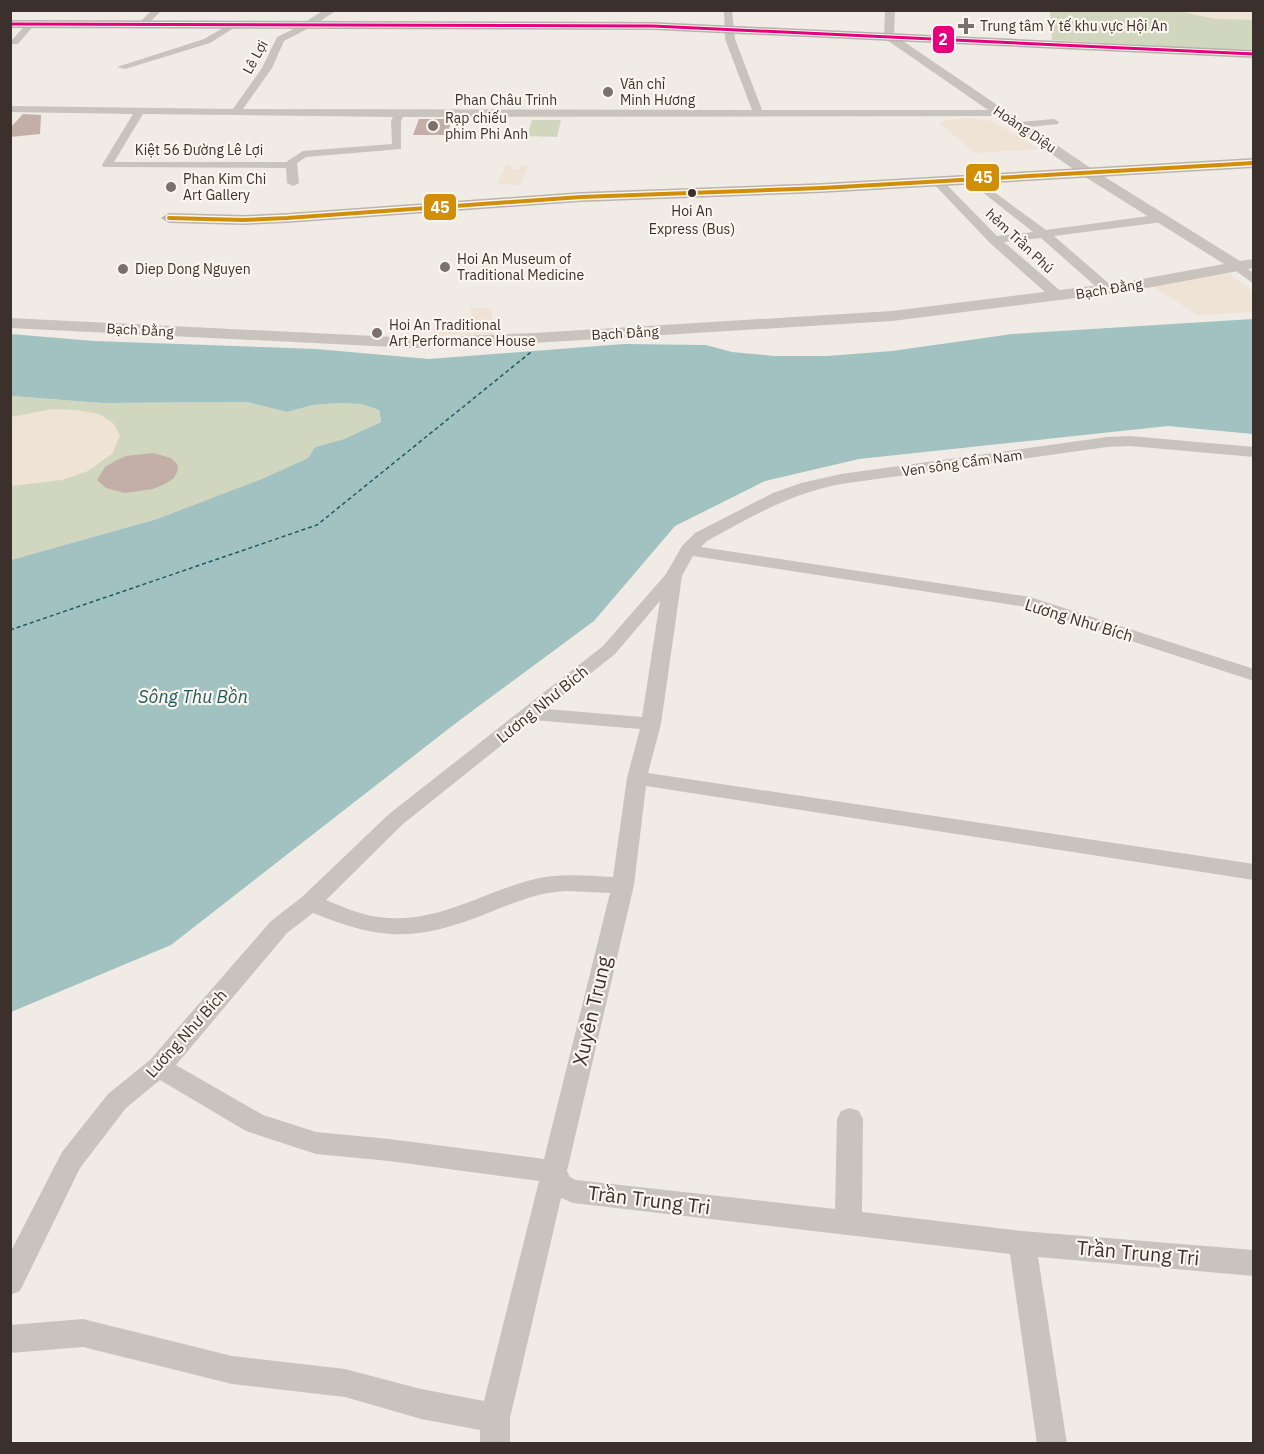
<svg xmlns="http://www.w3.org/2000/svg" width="1264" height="1454" viewBox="0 0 1264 1454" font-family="'IBM Plex Sans',sans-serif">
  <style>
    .green { fill: #d1d6bf }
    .plaza { fill: #eee3d5 }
    .water { fill: #a1c2c1 }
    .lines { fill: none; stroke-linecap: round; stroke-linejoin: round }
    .ferry { stroke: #1f5a5e; stroke-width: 1.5; stroke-dasharray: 4 3; stroke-linecap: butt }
    .building { fill: #c3afa7 }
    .minor { fill: #c9c3be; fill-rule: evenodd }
    .tertiary { fill: #c9c3be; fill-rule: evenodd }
    .secondary { fill: #bab3ae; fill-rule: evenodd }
    .primary { fill: #b8b1ad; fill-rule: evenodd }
    .bus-1-casing { stroke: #fbf5ee; stroke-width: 5 }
    .bus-2-far1-casing { stroke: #fbf5ee; stroke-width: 5 }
    .bus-2-casing { stroke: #fbf5ee; stroke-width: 7 }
    .bus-1 { stroke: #e5007d; stroke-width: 3 }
    .bus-2-far1 { stroke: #d18e09; stroke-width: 3 }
    .bus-2 { stroke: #d18e09; stroke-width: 4 }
    .poi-dot { fill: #7a716c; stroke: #fbf5ee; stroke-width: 2 }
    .bus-dot { fill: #3b302b; stroke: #fbf5ee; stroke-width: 2 }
    .labels { text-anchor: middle; stroke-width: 4.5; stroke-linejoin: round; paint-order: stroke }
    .far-poi-label { font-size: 14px; fill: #3b302b; stroke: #fbf5ee; text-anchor: start }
    .far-street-label { font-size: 14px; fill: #3b302b; stroke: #fbf5ee }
    .bus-label { font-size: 14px; fill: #3b302b; stroke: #fbf5ee }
    .street-label { font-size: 16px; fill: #3b302b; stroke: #fbf5ee }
    .water-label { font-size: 18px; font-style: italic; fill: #1f5a5e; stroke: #fbf5ee }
    .near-street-label { font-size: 20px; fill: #3b302b; stroke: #fbf5ee }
    .line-badge { stroke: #fbf5ee; stroke-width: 2 }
    .badge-label { font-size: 16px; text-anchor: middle; font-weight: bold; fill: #fff }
  </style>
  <rect width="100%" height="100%" fill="#f0ebe5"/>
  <!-- green -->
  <g class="green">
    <polygon points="1050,11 1253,11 1253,51 1052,40"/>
    <polygon points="532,120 561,120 557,137 527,136"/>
    <polygon points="11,396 102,403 247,402 287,412 313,405 338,403 361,404 379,410 381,422 344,439 315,447 308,458 263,479 157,519 11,560"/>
  </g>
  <!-- plaza -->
  <g class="plaza">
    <polygon points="1177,11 1253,11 1253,20 1216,19"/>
    <polygon points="963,118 988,120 998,124 1038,149 975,153 938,122"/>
    <polygon points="506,165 512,165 511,169 519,170 521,165 528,166 520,185 497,184"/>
    <polygon points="1227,272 1253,292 1253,312 1197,315 1153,286"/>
    <polygon points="471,308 492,308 492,334 433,336 434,325 471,323"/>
    <polygon points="52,409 77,410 99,414 113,423 120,435 113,453 88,471 62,480 11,486 11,417"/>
  </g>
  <!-- water -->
  <polygon class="water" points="1253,319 1253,434 1168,426 859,459 765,481 675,526 594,621 456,723 171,945 11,1012 11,560 157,519 262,479 308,458 315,447 344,439 381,422 379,410 361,404 338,403 313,405 287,412 247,402 102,403 11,396 11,334 94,341 316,349 429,359 624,344 706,345 732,352 774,356 827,356 892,351 1012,334"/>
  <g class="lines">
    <!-- ferry -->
    <polyline class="ferry" points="10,630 317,525 531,352"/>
  </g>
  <!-- building -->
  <g class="building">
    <polygon points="23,114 41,115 40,134 10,137 10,128"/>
    <polygon points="419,119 452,119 447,135 413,135"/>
    <polygon points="153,453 171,458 177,464 178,470 174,478 165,484 153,489 125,493 106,488 97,480 105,467 115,461 126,456"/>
  </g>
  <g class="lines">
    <!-- minor -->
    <g class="minor">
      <polygon points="152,10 162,10 144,28 138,28 138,24"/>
      <path d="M724,10H732L735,39L762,110H1002L1007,113L1002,116L403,117L401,121V149L306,157L297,163L299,183L293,186L287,183L286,168L103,167L102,165L133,114L10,112V106L233,109L262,68L277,37L306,23L309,24V28L284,41L272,68L243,109L752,110L725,39ZM143,114L393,117L391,121L392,144L303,151L286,162H114Z"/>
      <polygon points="28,22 35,24 18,44 12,44 12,40"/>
      <polygon points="230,24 237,26 210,43 125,69 117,67 204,39"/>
      <polygon points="1054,119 1059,122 1058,124 1019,128 1014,125 1019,122"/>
      <polygon points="971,175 1046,230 1163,214 1169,218 1163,222 1054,236 1113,287 1114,290 1108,294 1103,293 1041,238 1004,242 1064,294 1065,297 1064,300 1054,300 990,243 930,180 936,177 940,178 997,236 1033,232 967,180 967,176"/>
      <polygon points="1236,261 1254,273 1254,284 1232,268 1230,265"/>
      <path d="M1130,436L1254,447V457L1130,446L1107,447L841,484C789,494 753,516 707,541L701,547L1030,597L1254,669V681L1027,607L693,556L682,576L661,724L648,773L1254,864V880L646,786L634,885L567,1171L570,1177L576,1180L835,1209L837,1119L841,1111L850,1108L859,1111L863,1119L862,1212L1022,1231L1254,1250V1276L1038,1257L1067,1444H1037L1010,1254L573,1203L561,1198L510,1418V1444H480V1430L421,1419L345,1397L232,1384L83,1347L10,1353V1325L83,1319L232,1356L345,1369L421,1389L484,1401L539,1181L389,1161L316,1154L246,1131L160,1080L126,1108L80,1168L20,1291L10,1295V1253L62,1152L108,1094L150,1060L271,921L302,897L389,814L603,646L666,574L682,546L695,533L773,493L801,483L841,474L1107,437ZM660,601L642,717L546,709L615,654ZM533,720L640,729L627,778L613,877C587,876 560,873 535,879C482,892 436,925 379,917C361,915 343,907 326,900L403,824ZM567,891L610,893L544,1159L389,1139L316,1132L263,1115L176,1065L287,933L313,913C381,940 414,942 483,915C511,904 537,892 567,891Z"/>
    </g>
    <!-- tertiary -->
    <g class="tertiary">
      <polygon points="324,10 337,10 310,28 302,28 302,24"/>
      <polygon points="885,10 895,10 894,35 1092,169 1240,261 1254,259 1254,268 1131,291 892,321 534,343 414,348 10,328 10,318 414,338 534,333 892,311 1131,281 1224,264 1082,175 884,38"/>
    </g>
    <!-- secondary -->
    <polygon class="secondary" points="1254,158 1254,168 822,193 581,202 287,223 243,225 169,223 161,218 169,213 243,215 287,213 581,192 822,183"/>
    <!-- primary -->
    <polygon class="primary" points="10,20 653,22 1254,50 1254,58 653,30 10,28"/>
    <!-- bus-1 casing -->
    <g class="bus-1-casing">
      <polyline id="bus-1" points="10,24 653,26 1254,54"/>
    </g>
    <!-- bus-2-far1 casing -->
    <g class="bus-2-far1-casing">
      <polyline id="bus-2-far1" points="1248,163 1254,163"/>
    </g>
    <!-- bus-2 casing -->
    <g class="bus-2-casing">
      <polyline id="bus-2" points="169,218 243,220 287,218 581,197 822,188 1254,163"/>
    </g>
    <!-- bus-1 -->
    <use href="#bus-1" class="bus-1"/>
    <!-- bus-2-far1 -->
    <use href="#bus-2-far1" class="bus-2-far1"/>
    <!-- bus-2 -->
    <use href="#bus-2" class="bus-2"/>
  </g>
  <!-- markers -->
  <g class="poi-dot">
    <path d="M963 17h6v6h6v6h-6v6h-6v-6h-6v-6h6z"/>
    <circle cx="608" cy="92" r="6"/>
    <circle cx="433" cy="126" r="6"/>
    <circle cx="171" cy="187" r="6"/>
    <circle cx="445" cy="267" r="6"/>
    <circle cx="123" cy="269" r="6"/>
    <circle cx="377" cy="333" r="6"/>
  </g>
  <circle class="bus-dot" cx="692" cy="193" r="5"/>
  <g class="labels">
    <!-- far-poi labels -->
    <g class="far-poi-label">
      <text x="980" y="31">Trung tâm Y tế khu vực Hội An</text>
      <text x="620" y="89">Văn chỉ<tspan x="620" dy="16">Minh Hương</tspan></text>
      <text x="445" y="123">Rạp chiếu<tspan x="445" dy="16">phim Phi Anh</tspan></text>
      <text x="183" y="184">Phan Kim Chi<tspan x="183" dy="16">Art Gallery</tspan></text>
      <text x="457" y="264">Hoi An Museum of<tspan x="457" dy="16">Traditional Medicine</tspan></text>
      <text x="135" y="274">Diep Dong Nguyen</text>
      <text x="389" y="330">Hoi An Traditional<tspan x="389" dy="16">Art Performance House</tspan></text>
    </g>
    <!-- far-street labels -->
    <g class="far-street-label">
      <text transform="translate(255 57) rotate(-61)" y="5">Lê Lợi</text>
      <text x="506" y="105">Phan Châu Trinh</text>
      <text transform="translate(1025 129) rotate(34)" y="5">Hoàng Diệu</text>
      <text x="199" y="155">Kiệt 56 Đường Lê Lợi</text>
      <text transform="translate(1020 241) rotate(43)" y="5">hẻm Trần Phú</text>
      <text transform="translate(1109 289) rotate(-9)" y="5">Bạch Đằng</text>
      <text transform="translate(140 330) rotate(3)" y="5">Bạch Đằng</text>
      <text transform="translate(625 333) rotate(-3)" y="5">Bạch Đằng</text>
      <text transform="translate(962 463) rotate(-8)" y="5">Ven sông Cẩm Nam</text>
    </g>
    <!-- bus labels -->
    <g class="bus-label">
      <text x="692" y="216">Hoi An<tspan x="692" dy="18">Express (Bus)</tspan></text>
    </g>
    <!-- street labels -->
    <g class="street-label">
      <text transform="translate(1079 620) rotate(17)" y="6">Lương Như Bích</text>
      <text transform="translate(542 704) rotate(-39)" y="6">Lương Như Bích</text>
      <text transform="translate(186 1033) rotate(-48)" y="6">Lương Như Bích</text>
    </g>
    <!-- water labels -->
    <g class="water-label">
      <text x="193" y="703">Sông Thu Bồn</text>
    </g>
    <!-- near-street labels -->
    <g class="near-street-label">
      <text transform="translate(592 1011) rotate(-77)" y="7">Xuyên Trung</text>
      <text transform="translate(649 1200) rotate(7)" y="7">Trần Trung Tri</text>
      <text transform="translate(1138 1253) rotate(5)" y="7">Trần Trung Tri</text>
    </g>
  </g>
  <g class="line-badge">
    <rect x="932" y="25" width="23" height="29" rx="6" fill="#e5007d"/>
    <rect x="965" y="163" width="35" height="29" rx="6" fill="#d18e09"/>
    <rect x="423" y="193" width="34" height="28" rx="6" fill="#d18e09"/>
  </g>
  <g class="badge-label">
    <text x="943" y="45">2</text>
    <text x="983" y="183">45</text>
    <text x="440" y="213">45</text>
  </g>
  <!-- border -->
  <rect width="1264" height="1454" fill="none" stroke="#3b302b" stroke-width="24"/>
</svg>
